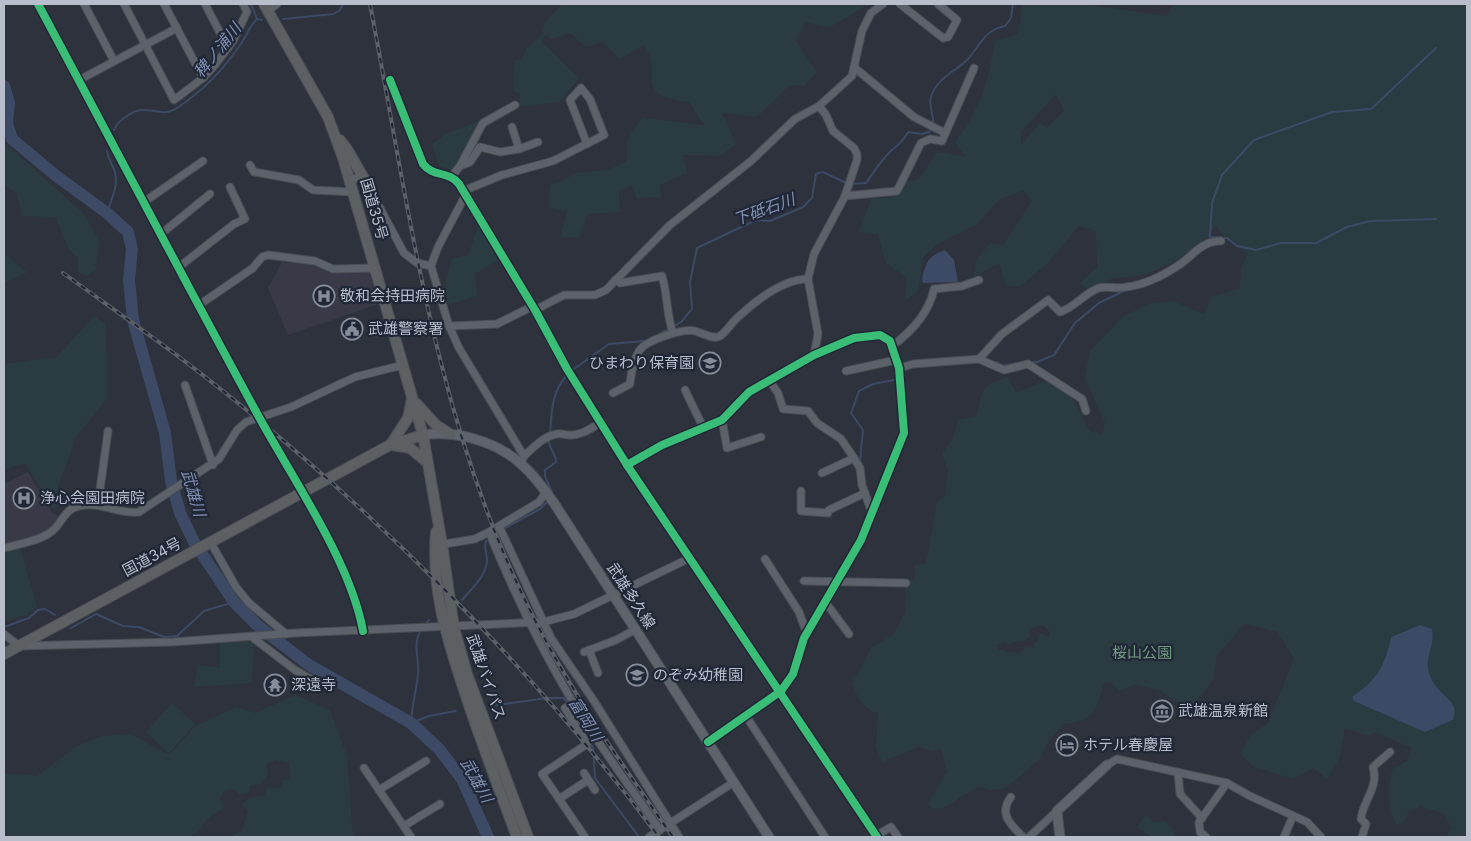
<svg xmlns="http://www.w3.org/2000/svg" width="1471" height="841" viewBox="0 0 1471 841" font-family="Inter,'Noto Sans JP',sans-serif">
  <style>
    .medical { fill: #3a3947 }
    .green { fill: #2a3c42; fill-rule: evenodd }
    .water { fill: #3c4a66 }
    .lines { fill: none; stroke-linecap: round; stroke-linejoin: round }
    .stream { stroke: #3c4a66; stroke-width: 2 }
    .river { stroke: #3c4a66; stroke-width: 12 }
    .minor-casing { stroke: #494d54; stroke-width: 9 }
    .major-casing { stroke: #4b4f58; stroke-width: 11 }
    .highway-casing { stroke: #4a4e57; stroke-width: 12 }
    .minor { stroke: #5d6169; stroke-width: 7 }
    .major { stroke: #5f636b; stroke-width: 9 }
    .highway { stroke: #5d6062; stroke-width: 10 }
    .rail-casing { stroke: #5c6067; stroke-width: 4 }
    .rail { stroke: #202737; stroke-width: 2; stroke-dasharray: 5.5; stroke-linecap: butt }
    .cycleway-casing { stroke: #202737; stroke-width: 11 }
    .cycleway { stroke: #3abd76; stroke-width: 8 }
    .labels { text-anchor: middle; stroke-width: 4.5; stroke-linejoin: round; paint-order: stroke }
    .street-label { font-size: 15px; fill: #b8becb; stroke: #202737 }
    .poi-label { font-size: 15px; fill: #b8becb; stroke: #202737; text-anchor: start }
    .park-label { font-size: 15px; fill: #709c7e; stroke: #202737 }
    .water-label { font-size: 16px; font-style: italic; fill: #8091b2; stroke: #202737 }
  </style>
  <rect width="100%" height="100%" fill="#2d323c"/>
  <!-- medical -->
  <g class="medical">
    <polygon points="282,262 314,264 330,272 369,271 379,304 288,335 268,288"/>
    <polygon points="28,472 52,513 60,517 54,527 42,535 4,546 4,484"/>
  </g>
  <!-- green -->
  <g class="green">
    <path d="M572,4H863L864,7L830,27L805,22L796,41L817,72L805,85H790L757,117L722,113L736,144L720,156L683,155L687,173L660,185L661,197L637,198L632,186L619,190L620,212L588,214L579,237H560L567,212L549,207L550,186L577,173L607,170L627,162V140L642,118L704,125L689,102C630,96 665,74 644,45L620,59L603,42L586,47L570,33L552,39L546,35L541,41L579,79L559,102L518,107L520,94L513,91L515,61L522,59L526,49L542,34L545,22L562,5Z"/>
    <path d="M1023,4H1082L1167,16L1173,4H1467V837H1445L1452,829L1444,814L1421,806L1409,811L1404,823L1396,825C1388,807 1387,786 1393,768L1406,762L1412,748L1374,732L1369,736L1345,728L1339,759L1327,780L1314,768L1293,779L1254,767L1240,754L1250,736L1268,723L1294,658L1277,632L1245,624L1217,655L1213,680L1194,704L1174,701L1160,690L1134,685L1119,691L1110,682H1105C1095,710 1095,722 1063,724L1046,745L1040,759L1006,788L991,790L978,787L943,808L933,809L928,803L947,772L941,748L932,751L918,747L882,762L876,748L878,713C862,709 858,698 852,684L871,648L893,635L905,613L906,580H915V565L926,564L937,501L945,497L948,472L942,453L953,439L958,420L977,416C982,389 981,386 1007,377L1016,392L1052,379L1068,390L1090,431L1102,435L1105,423L1085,378L1090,351L1123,317L1150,303L1173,301L1204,314L1211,296L1239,289L1242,266L1248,254L1227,240L1216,226L1207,238L1174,262L1144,275L1111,279L1088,290L1080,283L1097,267L1096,231L1079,226L1047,264L1019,287L1006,285L999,263L974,277L976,260L990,243L1003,245L1032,201L1023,190L999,200L977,224L938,244L923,258L918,291L905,300L907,278L885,262L878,234L858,232L872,198C890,198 898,201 904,182L919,179L937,152L966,157L955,143C981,106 988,85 995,41L1018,34ZM1056,94L1064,111L1047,128L1040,123L1021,145V132ZM1038,625L1044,626L1049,631V637L1042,634L1037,636L1038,640L1034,643V648L1026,647L1018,654L1014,651L1008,653L1002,649L999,651L996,645L1004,642L1009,645L1018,641L1023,642L1030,636L1029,630ZM1420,625L1432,629C1436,651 1420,658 1433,682C1440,696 1461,701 1453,720L1425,732L1353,697C1377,680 1385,666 1391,637Z"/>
    <polygon points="477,122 482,135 471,158 451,170 439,166 432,144 447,133"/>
    <polygon points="4,142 83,213 99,240 96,269 87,276 78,271 78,258 68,248 56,217 22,216 17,194 4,184"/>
    <polygon points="479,224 498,260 475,274 477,296 448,305 444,289 452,259 468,255"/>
    <polygon points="4,254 27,272 4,283"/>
    <polygon points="94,316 106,325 107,398 76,437 58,487 60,505 52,508 25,463 4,470 4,364 57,357"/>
    <polygon points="20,548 37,607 25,615 4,622 4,552"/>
    <polygon points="254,641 252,683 194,687 198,665 220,668 220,643"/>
    <path d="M295,695L330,710L347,756L353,837H232L234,834L242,831L248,811L242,805L249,798L266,795L267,787L281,788L282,780L291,779L289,763L275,760L266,765L268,775L261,784L251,785L249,792L240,795L233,789L224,791L220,798L224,807C219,813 212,815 207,820C198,828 202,832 189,837H4L5,773L37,776L77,746L102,736L131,734L169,755L195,726L236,707L255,713Z"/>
    <polygon points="172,703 195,724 169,753 146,732"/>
    <polygon points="1146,815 1154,822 1163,821 1172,827 1176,837 1152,837 1137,827"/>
  </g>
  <!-- water -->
  <g class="water">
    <path d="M945,250L954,260L958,282L923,283L922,279C926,262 928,256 945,250Z"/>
    <path d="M1420,625L1432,629C1436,651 1420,658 1433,682C1440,696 1461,701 1453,720L1425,732L1354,701L1352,697C1377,680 1385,666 1391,637Z"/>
  </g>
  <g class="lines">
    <!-- stream -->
    <g class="stream">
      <polyline points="251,4 257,19"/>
      <polyline points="283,19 334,14 340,10 343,4"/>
      <path d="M933,123C934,115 928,104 931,97C937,78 953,73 966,61C980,47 983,30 1005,26L1011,18L1013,4"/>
      <path d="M114,130C117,123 121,120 127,116C147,101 160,120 177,108C201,92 224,69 240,45C246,37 249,27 257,19L262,20"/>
      <path d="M851,184L866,183C873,173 880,162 889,153C897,144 902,144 908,132L922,134L929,132L931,128"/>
      <path d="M107,213C111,200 120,183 114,169C111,162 108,159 107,151"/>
      <polyline points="1210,237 1212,203 1222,175 1254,140 1332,112 1371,109 1436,48"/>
      <polyline points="1209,240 1210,237 1227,238 1237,246 1256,250 1281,243 1316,243 1347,227 1370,221 1436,219"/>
      <polyline points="674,326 681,322 692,309 690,282 697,248 756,220 770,221 803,207 812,198 816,174 823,172 846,183"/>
      <polyline points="654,337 670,328"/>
      <polyline points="997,362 1003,366 1018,363"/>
      <polyline points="1030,362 1037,362 1054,355 1075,323 1099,303 1126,290"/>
      <polyline points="571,371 609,344 645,341"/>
      <path d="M550,434C552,410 551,392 568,374"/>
      <path d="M549,439C548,449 556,453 556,462L545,470V476L552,492"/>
      <polyline points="860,461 863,430 851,413 859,391 873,384 894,380"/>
      <polyline points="505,528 540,509 547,502"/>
      <path d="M462,600C472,588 488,575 487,558C486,551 484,548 486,541"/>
      <polyline points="425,625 429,620"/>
      <polyline points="4,627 29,618 38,610 45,609 55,615"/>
      <polyline points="71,628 96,614 123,626 139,627 164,637 177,636 204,611 234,602"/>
      <path d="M422,629C411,644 420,659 418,675C416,691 412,706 411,723L429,716L456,711"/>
      <polyline points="490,706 547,698 564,698 567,704"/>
      <polyline points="570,708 593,748 595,778 639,837"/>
    </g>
    <!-- river -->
    <polyline class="river" points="4,86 9,103 7,123 12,139 55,175 107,213 128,232 132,249 129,280 133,320 165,433 171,481 180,513 194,542 234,602 257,625 309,665 411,723 439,749 462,779 488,837"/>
    <!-- minor casing -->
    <g class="minor-casing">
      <g id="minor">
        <path d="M38,4C112,142 184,280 259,417C293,479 351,563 363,631"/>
        <polyline points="84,4 114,61"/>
        <polyline points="124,4 174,100 203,78 215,65 233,41 247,12 243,4"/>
        <polyline points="164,4 203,78"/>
        <polyline points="205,4 228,48"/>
        <polyline points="900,4 943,38 948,37 957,20 938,4"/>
        <polyline points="268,11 277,4"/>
        <polyline points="855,68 914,117 945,133"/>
        <polyline points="79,80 177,28"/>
        <path d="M390,80L423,164C433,177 449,171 459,184L535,310L567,369L627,465L877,837"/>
        <polyline points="519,149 538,142"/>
        <polyline points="250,165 254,172 299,180 313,190 353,192"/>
        <polyline points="460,166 483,123 515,105"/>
        <polyline points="452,176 460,166 470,162 480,147 500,152 519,149 512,127"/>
        <polyline points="350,179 360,178 366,182 404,253 417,263 431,266"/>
        <polyline points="463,191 502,175 553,161 604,135 590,99 581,88 570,100 587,144"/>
        <polyline points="465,196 438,247 431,266 449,326 459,348 524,456 521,463"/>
        <polyline points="845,196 897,191 921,143 930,139 942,141 974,68"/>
        <polyline points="144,202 203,161"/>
        <polyline points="161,234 210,194"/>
        <polyline points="179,267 234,224 245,219 230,187"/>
        <path d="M615,280L620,283L662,276C668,295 666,314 673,333"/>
        <polyline points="199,305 253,268 262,257 268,255 315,261 333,269 375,268"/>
        <polyline points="535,310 564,295 595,295 606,290 670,225 751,161 795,119 819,106 852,76 862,31 871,13 883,4"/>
        <polyline points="449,326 497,324 533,306"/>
        <path d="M892,346C911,332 929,313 934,289L962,286L979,280"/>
        <polyline points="814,355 818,334 808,279 814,254 845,196 857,160 857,154 854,148 833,131 826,115 819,106"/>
        <polyline points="979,359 1004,370 1028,364 1082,399 1086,411"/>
        <path d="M899,368L913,364L979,359L1002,334L1048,300L1060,312C1076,307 1084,293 1099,288C1107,286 1118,289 1126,287C1144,285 1164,275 1179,265C1194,255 1201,241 1221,241"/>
        <polyline points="846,371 896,360"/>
        <polyline points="769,380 778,393 783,409 808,411 817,423 841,439 854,458 860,468 862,485 872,513"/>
        <polyline points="185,385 213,465"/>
        <polyline points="685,390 703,427"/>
        <path d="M613,393L630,384C631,374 633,361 639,351C646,340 683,328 695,331C702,333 714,340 720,336C726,332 731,324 736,319C754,302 783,279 808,279"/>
        <polyline points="722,420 727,448 761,437"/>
        <path d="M524,456C534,447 544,436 557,434C561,433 564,435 569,435C581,436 591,428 602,422"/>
        <polyline points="627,465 662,445 722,420 749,392 814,355 854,338 880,335 890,341 899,368 904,433 861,540 804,638 793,674 781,691 708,742"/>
        <polyline points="822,473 854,458"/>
        <polyline points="801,491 801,511 828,513 829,510 865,493"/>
        <polyline points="98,504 108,431"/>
        <polyline points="499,526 551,638 594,701 679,837"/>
        <polyline points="489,532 539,502 546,492"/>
        <polyline points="211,543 236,587 249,603 286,634"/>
        <path d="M438,545L475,539L489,532C513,591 541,649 574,704C600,747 631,788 660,830"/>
        <path d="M4,548C18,544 40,541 51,532C62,524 64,509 79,506C102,501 118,515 139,512L219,459L237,430L246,422L291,407L355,377L403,365"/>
        <polyline points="765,559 799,612 807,634"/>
        <polyline points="804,581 906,583"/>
        <polyline points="826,603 849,634"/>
        <polyline points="4,634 19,646 173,642 295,633 543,622 574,614 690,558"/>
        <polyline points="252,637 295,670 318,683"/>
        <polyline points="589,650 598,673"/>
        <polyline points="584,652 616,640 636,629"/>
        <polyline points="574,704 565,708 587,744 542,774 585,837"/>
        <polyline points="746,716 825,837"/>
        <polyline points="1107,765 1117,759 1227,783 1250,796 1307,822 1321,837"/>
        <polyline points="364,768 411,837"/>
        <polyline points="1178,772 1180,794 1202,818"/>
        <polyline points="584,773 595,790"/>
        <polyline points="379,790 426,761"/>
        <path d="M1011,797C998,814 1011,825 1023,837"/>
        <polyline points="559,799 588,780"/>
        <polyline points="404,826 440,804"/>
        <polyline points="877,835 891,827 898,837"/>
        <polyline points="649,837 734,782"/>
        <polyline points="1029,837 1057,811"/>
        <polyline points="1206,837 1200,832 1199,822 1227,783"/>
        <polyline points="1284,837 1293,816"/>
        <path d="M1362,837L1366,824L1361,819C1363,800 1379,788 1373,767L1390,752"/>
      </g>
    </g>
    <!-- major casing -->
    <g class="major-casing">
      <g id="major">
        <path d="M423,435C455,430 496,441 521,464C534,475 544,489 554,503L769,837"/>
        <polyline points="1060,837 1057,811 1107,765"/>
      </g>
    </g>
    <!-- highway casing -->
    <g class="highway-casing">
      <g id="highway">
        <polyline points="264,4 328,117 343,158 423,435 442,544 454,628 467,674 528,837"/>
        <polyline points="340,140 347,149 366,182"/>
        <polyline points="417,404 436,425 450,434"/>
        <polyline points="391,444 408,418 412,399"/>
        <polyline points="392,445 410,448 427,462"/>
        <path d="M436,532C431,590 447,639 465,693C481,742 499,789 517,837"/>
        <polyline points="4,654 390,445 423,435"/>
      </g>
    </g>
    <!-- minor -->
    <use href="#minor" class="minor"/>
    <!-- major -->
    <use href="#major" class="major"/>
    <!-- highway -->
    <use href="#highway" class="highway"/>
    <!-- rail casing -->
    <g class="rail-casing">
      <g id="rail">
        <path d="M370,4C409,207 434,416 527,604C567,687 620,762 673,837"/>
        <path d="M63,273C110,307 158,340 204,376C373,508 530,665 659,837"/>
      </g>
    </g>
    <!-- rail -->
    <use href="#rail" class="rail"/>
    <!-- cycleway casing -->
    <g class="cycleway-casing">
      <g id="cycleway">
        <path d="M38,4C112,142 184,280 259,417C293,479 351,563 363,631"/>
        <path d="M390,80L423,164C433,177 449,171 459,184L535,310L567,369L627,465L877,837"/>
        <polyline points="627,465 662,445 722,420 749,392 814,355 854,338 880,335 890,341 899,368 904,433 861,540 804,638 793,674 781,691 708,742"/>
      </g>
    </g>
    <!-- cycleway -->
    <use href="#cycleway" class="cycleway"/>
  </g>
  <!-- icons -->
  <defs>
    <g id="hospital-ring" transform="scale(1.125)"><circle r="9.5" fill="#202737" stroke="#878d99" stroke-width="1.5"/><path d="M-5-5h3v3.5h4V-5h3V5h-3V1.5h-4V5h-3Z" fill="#878d99"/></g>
    <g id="civic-ring" transform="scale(1.125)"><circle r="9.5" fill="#202737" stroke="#878d99" stroke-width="1.5"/><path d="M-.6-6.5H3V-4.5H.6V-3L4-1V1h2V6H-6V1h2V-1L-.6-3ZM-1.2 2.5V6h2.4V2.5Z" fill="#878d99"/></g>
    <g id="school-ring" transform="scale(1.125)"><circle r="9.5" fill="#202737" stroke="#878d99" stroke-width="1.5"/><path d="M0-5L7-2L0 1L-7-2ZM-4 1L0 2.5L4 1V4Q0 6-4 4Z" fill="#878d99"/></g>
    <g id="temple-ring" transform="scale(1.125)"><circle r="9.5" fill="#202737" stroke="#878d99" stroke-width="1.5"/><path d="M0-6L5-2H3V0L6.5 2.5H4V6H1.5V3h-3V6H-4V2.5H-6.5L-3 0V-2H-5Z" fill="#878d99"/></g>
    <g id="museum-ring" transform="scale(1.125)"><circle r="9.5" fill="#202737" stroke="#878d99" stroke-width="1.5"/><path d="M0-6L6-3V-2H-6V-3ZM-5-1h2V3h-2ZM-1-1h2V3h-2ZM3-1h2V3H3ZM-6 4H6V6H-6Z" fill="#878d99"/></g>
    <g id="hotel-ring" transform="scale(1.125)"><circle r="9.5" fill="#202737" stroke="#878d99" stroke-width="1.5"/><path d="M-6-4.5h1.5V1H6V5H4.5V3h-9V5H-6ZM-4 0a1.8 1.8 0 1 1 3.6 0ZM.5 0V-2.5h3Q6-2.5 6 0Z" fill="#878d99"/></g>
  </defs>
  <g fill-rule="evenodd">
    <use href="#hospital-ring" x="324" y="296"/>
    <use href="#civic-ring" x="352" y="329"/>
    <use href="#school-ring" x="710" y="363"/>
    <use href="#hospital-ring" x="24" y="498"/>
    <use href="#school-ring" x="637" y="675"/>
    <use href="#temple-ring" x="275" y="685"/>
    <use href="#museum-ring" x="1162" y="711"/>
    <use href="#hotel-ring" x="1067" y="745"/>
  </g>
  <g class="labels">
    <!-- street labels -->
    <g class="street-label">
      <text transform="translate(374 209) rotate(74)" y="5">国道35号</text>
      <text transform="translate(152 557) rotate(-28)" y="5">国道34号</text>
      <text transform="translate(631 596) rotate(57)" y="5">武雄多久線</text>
      <text transform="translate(486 677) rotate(71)" y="5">武雄バイパス</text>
    </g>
    <!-- poi labels -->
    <g class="poi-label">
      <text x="340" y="301">敬和会持田病院</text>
      <text x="368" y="334">武雄警察署</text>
      <text x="694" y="368" text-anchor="end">ひまわり保育園</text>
      <text x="40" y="503">浄心会園田病院</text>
      <text x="653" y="680">のぞみ幼稚園</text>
      <text x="291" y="690">深遠寺</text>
      <text x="1178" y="716">武雄温泉新館</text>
      <text x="1083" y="750">ホテル春慶屋</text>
    </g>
    <!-- park labels -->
    <g class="park-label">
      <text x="1142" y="658">桜山公園</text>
    </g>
    <!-- water labels -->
    <g class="water-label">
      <text transform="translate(217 50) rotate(-51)" y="6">稗ノ浦川</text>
      <text transform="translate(764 209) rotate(-20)" y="6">下砥石川</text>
      <text transform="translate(194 493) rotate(74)" y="6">武雄川</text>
      <text transform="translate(586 719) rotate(58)" y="6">富岡川</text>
      <text transform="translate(477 780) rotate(61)" y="6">武雄川</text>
    </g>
  </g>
  <!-- border -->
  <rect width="1471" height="841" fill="none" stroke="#b8becb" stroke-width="10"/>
</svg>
